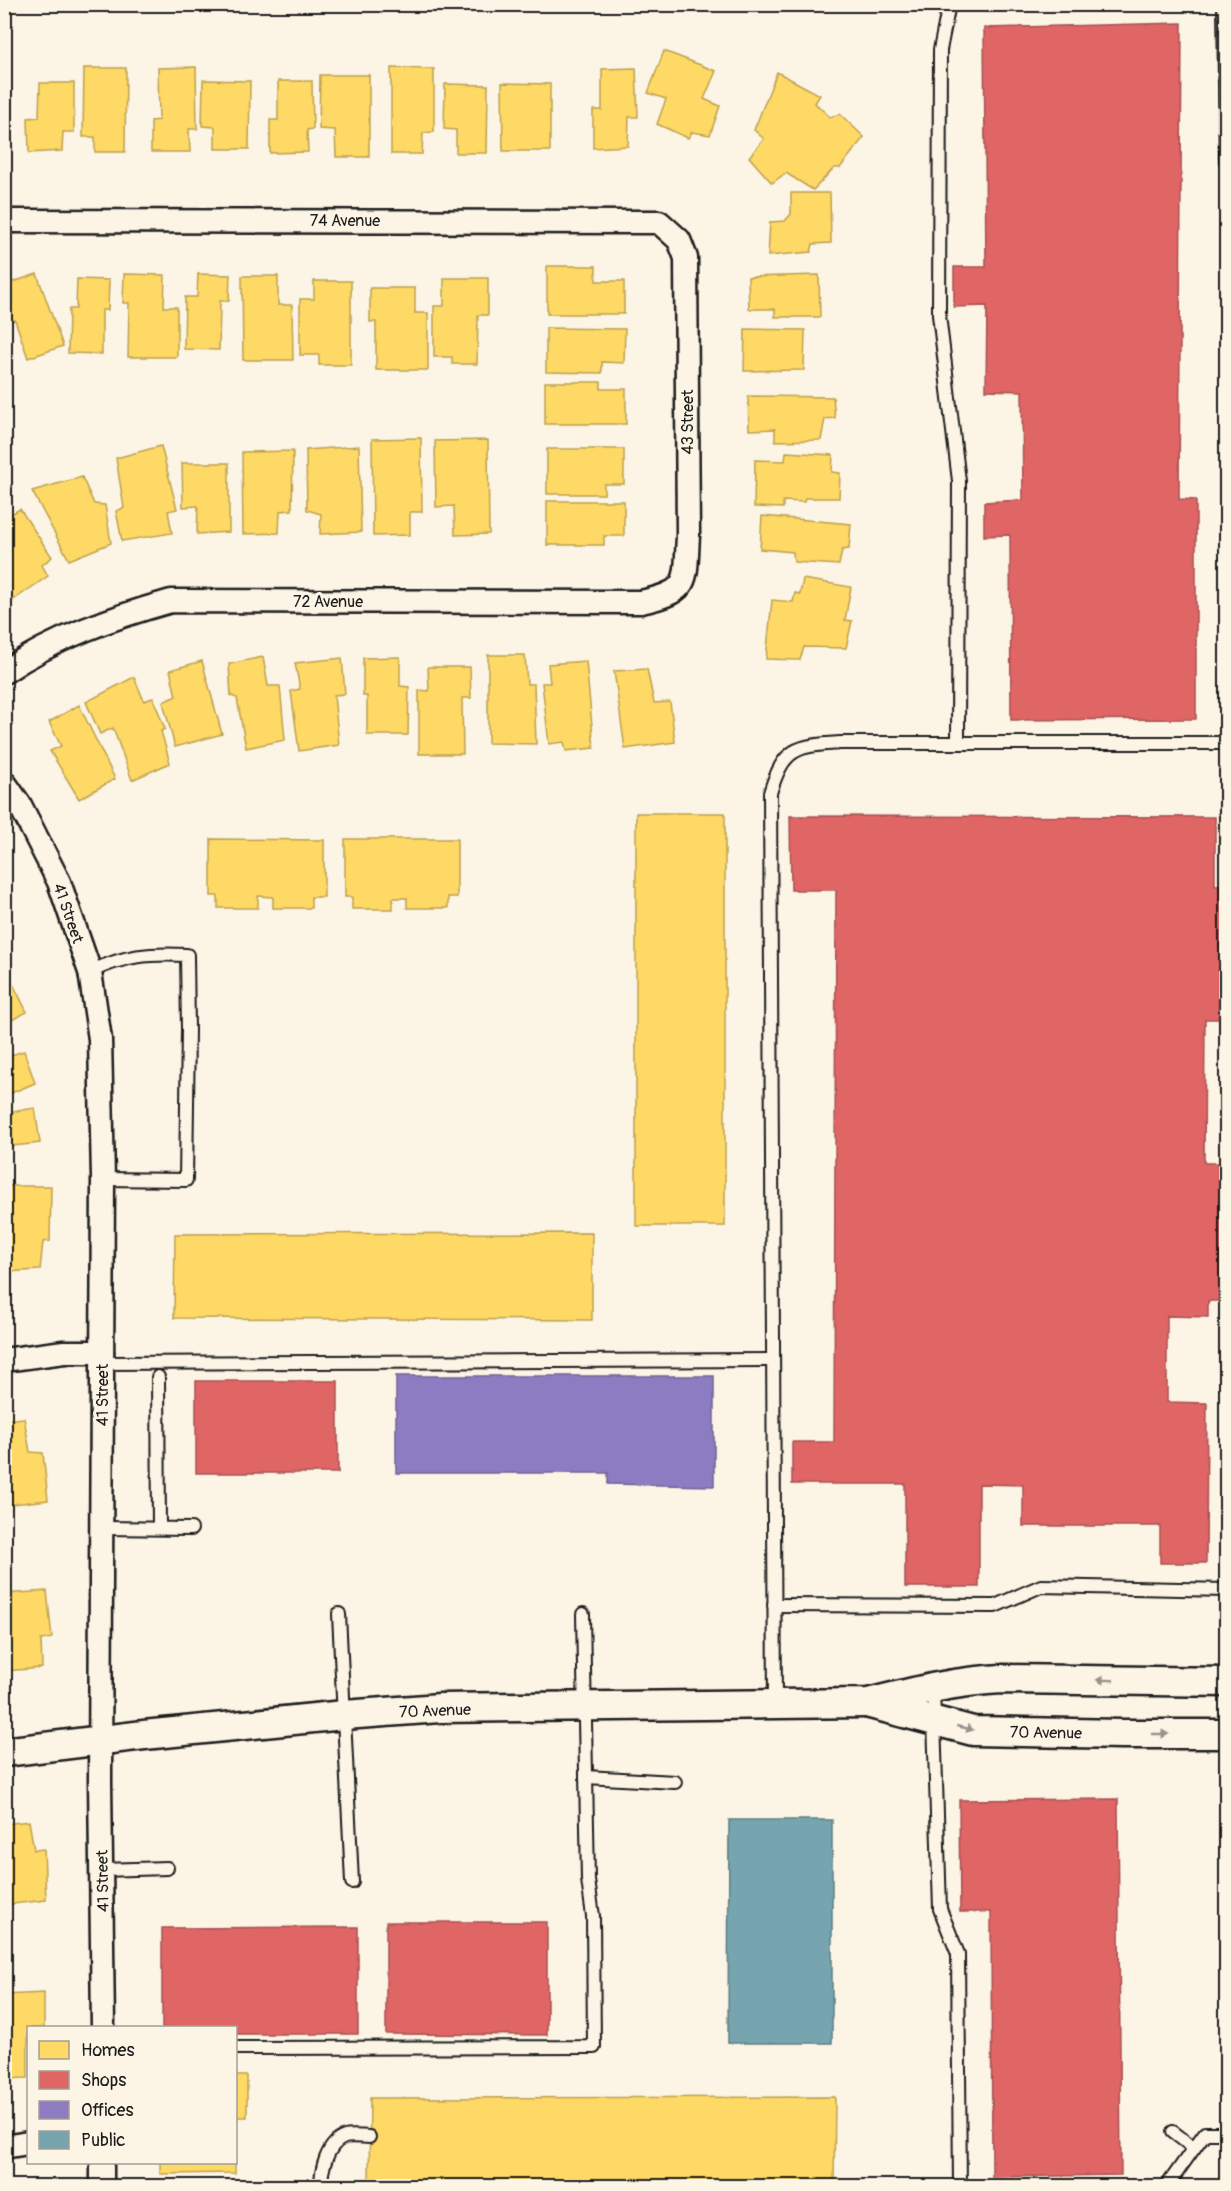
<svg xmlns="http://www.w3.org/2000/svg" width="1231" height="2191" viewBox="0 0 1231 2191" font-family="Pangolin,sans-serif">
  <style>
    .homes { fill: #ffd966; stroke: #bba050; stroke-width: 1.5 }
    .shops { fill: #e06666; stroke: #a55050; stroke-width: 1.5 }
    .offices { fill: #8e7cc3; stroke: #6c5f91; stroke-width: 1.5 }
    .public { fill: #76a5af; stroke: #5b7c83; stroke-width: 1.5 }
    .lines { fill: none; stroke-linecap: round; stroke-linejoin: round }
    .service-casing { stroke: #1c1c1c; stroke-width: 16 }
    .minor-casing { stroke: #1c1c1c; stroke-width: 27 }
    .tertiary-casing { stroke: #1c1c1c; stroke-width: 33 }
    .service { stroke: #fcf5e5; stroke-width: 12 }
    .minor { stroke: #fcf5e5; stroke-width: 22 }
    .tertiary { stroke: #fcf5e5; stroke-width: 28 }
    .oneway { fill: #97938b }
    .labels { text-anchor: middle; stroke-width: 6; stroke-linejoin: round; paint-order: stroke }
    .street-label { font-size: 16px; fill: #1c1c1c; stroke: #fcf5e5 }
  </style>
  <rect width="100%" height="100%" fill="#fcf5e5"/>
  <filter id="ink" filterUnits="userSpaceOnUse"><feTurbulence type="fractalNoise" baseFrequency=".0167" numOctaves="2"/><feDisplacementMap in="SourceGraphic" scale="12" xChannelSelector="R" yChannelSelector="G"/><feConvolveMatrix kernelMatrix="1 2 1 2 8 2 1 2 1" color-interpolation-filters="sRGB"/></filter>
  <g filter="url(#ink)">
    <!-- homes -->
    <g class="homes">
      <polygon points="664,51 716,71 704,99 720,106 710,135 692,132 688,138 657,124 666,99 648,93"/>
      <polygon points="196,67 197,129 189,129 190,152 151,152 151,121 159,120 158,68"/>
      <polygon points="84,68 126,68 125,152 95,152 95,137 83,137"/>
      <polygon points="391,68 434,69 434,132 423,133 422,154 391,154"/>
      <polygon points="636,68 638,117 629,117 628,146 593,148 593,110 602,110 602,69"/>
      <polygon points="777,72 820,95 815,103 830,117 840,114 864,137 840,168 834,168 813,190 786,173 772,183 749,157 764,139 754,130"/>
      <polygon points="320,75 369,75 369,157 336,157 335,130 319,129"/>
      <polygon points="203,80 250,81 249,149 215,149 215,127 202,126"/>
      <polygon points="278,81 312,81 313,129 307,130 308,152 270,153 270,120 278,120"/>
      <polygon points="40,83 74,83 74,132 63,132 62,151 29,153 28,118 39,117"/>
      <polygon points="502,83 550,84 550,151 503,151"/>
      <polygon points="445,84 488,85 487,153 456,153 456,130 444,129"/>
      <rect x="4" y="120" width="6" height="33"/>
      <polygon points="791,193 830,193 831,243 813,244 811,252 768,256 770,222 785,221 791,214"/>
      <polygon points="547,266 596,266 596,281 624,281 624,314 547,314"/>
      <polygon points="37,274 63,346 28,358 15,320 4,323 4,285"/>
      <polygon points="124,274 165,275 164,307 177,307 177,357 128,357 129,303 123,303"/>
      <polygon points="198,274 230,275 229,301 220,301 219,350 184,349 185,297 197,297"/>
      <polygon points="819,275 820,317 775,317 775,309 749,309 748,277"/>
      <polygon points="242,276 278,276 278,305 292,305 293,360 243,360"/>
      <polygon points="444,278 488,278 488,315 478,315 477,364 452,364 452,357 434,357 434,306 444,306"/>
      <polygon points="77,279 109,280 108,310 102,310 102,354 68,353 69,309 76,309"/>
      <polygon points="314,281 351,281 351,365 319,365 319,355 300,355 300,299 314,299"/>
      <polygon points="370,288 415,288 415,313 428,313 428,370 376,370 376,322 370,322"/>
      <polygon points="546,328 625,329 624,363 602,362 602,373 546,372"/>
      <polygon points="745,329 805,330 804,370 744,371"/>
      <polygon points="545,382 601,382 601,389 626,389 626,424 545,424"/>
      <polygon points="748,396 833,397 835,418 825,419 821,440 775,441 775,429 749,430"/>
      <polygon points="421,438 422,512 410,512 410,535 373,536 372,439"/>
      <polygon points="488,440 489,534 455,535 454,506 436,507 435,441"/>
      <polygon points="161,446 177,509 168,511 172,533 122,541 116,511 124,508 116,458"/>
      <polygon points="359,446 361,532 320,534 321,514 307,510 306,450"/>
      <polygon points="547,449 624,449 624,484 604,484 604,494 547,494"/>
      <polygon points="293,451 292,510 280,511 279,533 243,534 242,452"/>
      <polygon points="786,452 833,455 832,472 840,473 839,498 805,498 804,502 783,501 783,508 754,507 755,460 785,461"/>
      <polygon points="182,463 229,463 229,532 197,534 198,506 183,507"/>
      <polygon points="82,477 94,504 105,505 111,543 69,560 32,491"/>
      <polygon points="547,501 624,501 624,536 604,536 604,545 547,545"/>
      <polygon points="20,509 52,557 42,565 48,576 12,601 4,588 4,518"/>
      <polygon points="762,516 851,524 849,549 842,550 839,565 794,562 793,552 760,549"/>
      <polygon points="803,579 851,587 845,620 852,621 846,648 804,647 800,660 766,659 772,600 793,602 795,593 800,594"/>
      <polygon points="488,655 525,655 527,684 534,684 536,744 488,743"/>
      <polygon points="263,657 268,686 280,686 285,740 246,748 237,698 231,696 229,664"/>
      <polygon points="400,657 400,686 409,687 408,735 367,735 367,696 363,696 363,658"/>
      <polygon points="342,658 345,694 334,695 339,745 299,751 291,691 300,689 295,663"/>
      <polygon points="202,661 222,734 175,747 163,702 176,696 170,670"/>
      <polygon points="586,661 594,748 566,751 564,742 549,744 542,683 550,683 548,664"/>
      <polygon points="428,667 470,667 471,698 462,698 463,754 419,754 419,690 429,691"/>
      <polygon points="647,669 654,703 670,702 675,742 625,749 614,671"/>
      <polygon points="134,677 144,701 153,698 165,729 161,731 170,763 132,780 113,728 100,734 86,702"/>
      <polygon points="79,705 115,779 79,799 50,751 61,746 49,722"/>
      <rect x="636" y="813" width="89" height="413"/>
      <polygon points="211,839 324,840 324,897 311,897 311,908 273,908 273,897 258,896 258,908 218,908 218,896 211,896"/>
      <polygon points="345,839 457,839 457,897 448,897 448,908 407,908 407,898 393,898 393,909 352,909 352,897 345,897"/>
      <polygon points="8,974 27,1012 4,1024 4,976"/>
      <polygon points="24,1051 35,1083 4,1096 4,1052 8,1056"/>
      <polygon points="35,1108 40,1143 4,1147 4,1113"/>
      <polygon points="4,1186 51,1186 50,1241 43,1242 40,1270 4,1272"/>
      <polygon points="592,1233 592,1320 174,1318 175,1234"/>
      <polygon points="24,1418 30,1452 43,1453 48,1500 4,1505 4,1420"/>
      <polygon points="47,1591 52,1638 41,1640 42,1668 4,1671 4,1594"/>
      <polygon points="29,1821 34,1850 44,1849 46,1900 4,1905 4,1824"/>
      <polygon points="44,1993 44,2028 28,2028 28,2078 4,2079 4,1995"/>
      <rect x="236" y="2076" width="11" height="41"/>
      <polygon points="835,2097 834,2186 369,2186 370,2098"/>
      <polygon points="160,2162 235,2162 235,2173 160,2174"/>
    </g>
    <!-- shops -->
    <g class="shops">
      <polygon points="1182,23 1179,499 1196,500 1196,719 1011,720 1010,535 984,536 984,502 1023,500 1022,391 986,390 987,306 954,307 954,267 986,267 984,28"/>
      <polygon points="790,816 1215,817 1215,885 1226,885 1226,1019 1205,1019 1204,1163 1226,1163 1226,1301 1208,1301 1208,1317 1167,1316 1167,1402 1207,1403 1206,1563 1160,1563 1160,1526 1023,1526 1023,1485 979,1484 979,1587 905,1587 905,1484 792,1484 792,1442 834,1442 836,890 791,890"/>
      <rect x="196" y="1381" width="142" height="92"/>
      <polygon points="1118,1799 1121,2175 992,2177 991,1912 960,1912 959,1800"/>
      <polygon points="386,1922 547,1922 547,2035 386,2034"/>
      <polygon points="358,1927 358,2034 236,2034 236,2028 162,2028 162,1928"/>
    </g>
    <!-- offices -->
    <polygon class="offices" points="396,1376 714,1376 714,1486 608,1484 608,1473 396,1473"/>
    <!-- public -->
    <polygon class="public" points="729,1820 832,1820 832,2043 728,2043"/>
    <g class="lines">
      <!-- service casing -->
      <g class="service-casing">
        <g id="service">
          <polyline points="949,4 940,50 939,315 959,481 958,743"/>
          <polyline points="1224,4 1226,161"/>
          <path d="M90,972C125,955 149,953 187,955L188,1030L186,1180L103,1179"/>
          <polyline points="102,1363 773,1360"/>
          <polyline points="158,1377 159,1528"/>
          <polyline points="102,1528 191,1529"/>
          <polyline points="774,1605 995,1606 1041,1586 1226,1590"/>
          <polyline points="339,1614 352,1882"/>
          <polyline points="933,1687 940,1909 958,1954 960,2186"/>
          <path d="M775,1704L770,793C784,747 796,746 840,743H1226"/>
          <polyline points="586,1777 675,1782"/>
          <polyline points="102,1870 167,1868"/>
          <polyline points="236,2048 594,2047 593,1916 588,1880 583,1614"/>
          <polyline points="1173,2132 1194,2148 1205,2133 1226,2133"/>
          <path d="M321,2186C321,2170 327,2143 345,2137C351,2135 362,2137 369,2137"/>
          <polyline points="1167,2186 1194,2148"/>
        </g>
      </g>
      <!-- minor casing -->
      <g class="minor-casing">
        <g id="minor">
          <path d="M4,221L659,222L679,240L686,258L688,536C685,583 691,591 641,602L171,601C114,617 54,638 4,672"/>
          <polyline points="4,782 20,805 59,882 90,972 100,1039 103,1179 100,1780 103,2028"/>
          <polyline points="4,1360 64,1352 102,1352"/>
          <polyline points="4,2147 28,2143"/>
          <polyline points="102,2162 102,2186"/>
        </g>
      </g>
      <!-- tertiary casing -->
      <g class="tertiary-casing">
        <g id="tertiary">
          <polyline points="870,1704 973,1731 1122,1734 1226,1734"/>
          <path d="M4,1752L144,1735L344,1715L440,1708L868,1703C913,1692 955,1681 1002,1679L1226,1682"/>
        </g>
      </g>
      <!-- service -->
      <use href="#service" class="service"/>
      <!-- minor -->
      <use href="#minor" class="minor"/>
      <!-- tertiary -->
      <use href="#tertiary" class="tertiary"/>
    </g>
    <!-- one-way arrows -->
    <defs><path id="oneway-solid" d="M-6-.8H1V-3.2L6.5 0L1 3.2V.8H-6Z" transform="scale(1.5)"/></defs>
    <g class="oneway">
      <use href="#oneway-solid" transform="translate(1105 1680) rotate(-179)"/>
      <use href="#oneway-solid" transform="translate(965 1728) rotate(13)"/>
      <use href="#oneway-solid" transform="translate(1160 1734)"/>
    </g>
  </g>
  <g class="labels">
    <!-- street labels -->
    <g class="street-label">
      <text x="345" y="226">74 Avenue</text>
      <text transform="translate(687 422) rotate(-90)" y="6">43 Street</text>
      <text x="328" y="607">72 Avenue</text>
      <text transform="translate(69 913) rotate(71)" y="6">41 Street</text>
      <text transform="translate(102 1395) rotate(-90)" y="6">41 Street</text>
      <text transform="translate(435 1710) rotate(-2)" y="6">70 Avenue</text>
      <text transform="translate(1046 1732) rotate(1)" y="6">70 Avenue</text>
      <text transform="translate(102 1881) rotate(-91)" y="6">41 Street</text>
    </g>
  </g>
  <!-- margin -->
  <rect width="1231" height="2191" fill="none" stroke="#fcf5e5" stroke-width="24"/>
  <rect x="12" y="12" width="1207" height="2167" fill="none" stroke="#1c1c1c" stroke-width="2" filter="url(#ink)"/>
  <!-- legend -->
  <rect x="27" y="2026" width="210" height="138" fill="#fcf5e5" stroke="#a29e95" stroke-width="1.5"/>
  <rect x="39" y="2041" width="30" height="18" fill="#ffd966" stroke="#a29e95" stroke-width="1.5"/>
  <text x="81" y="2056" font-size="18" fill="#1c1c1c">Homes</text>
  <rect x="39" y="2071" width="30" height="18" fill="#e06666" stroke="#a29e95" stroke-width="1.5"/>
  <text x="81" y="2086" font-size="18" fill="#1c1c1c">Shops</text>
  <rect x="39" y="2101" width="30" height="18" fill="#8e7cc3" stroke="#a29e95" stroke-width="1.5"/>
  <text x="81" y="2116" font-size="18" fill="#1c1c1c">Offices</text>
  <rect x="39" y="2131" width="30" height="18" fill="#76a5af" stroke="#a29e95" stroke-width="1.5"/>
  <text x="81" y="2146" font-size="18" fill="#1c1c1c">Public</text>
</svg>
